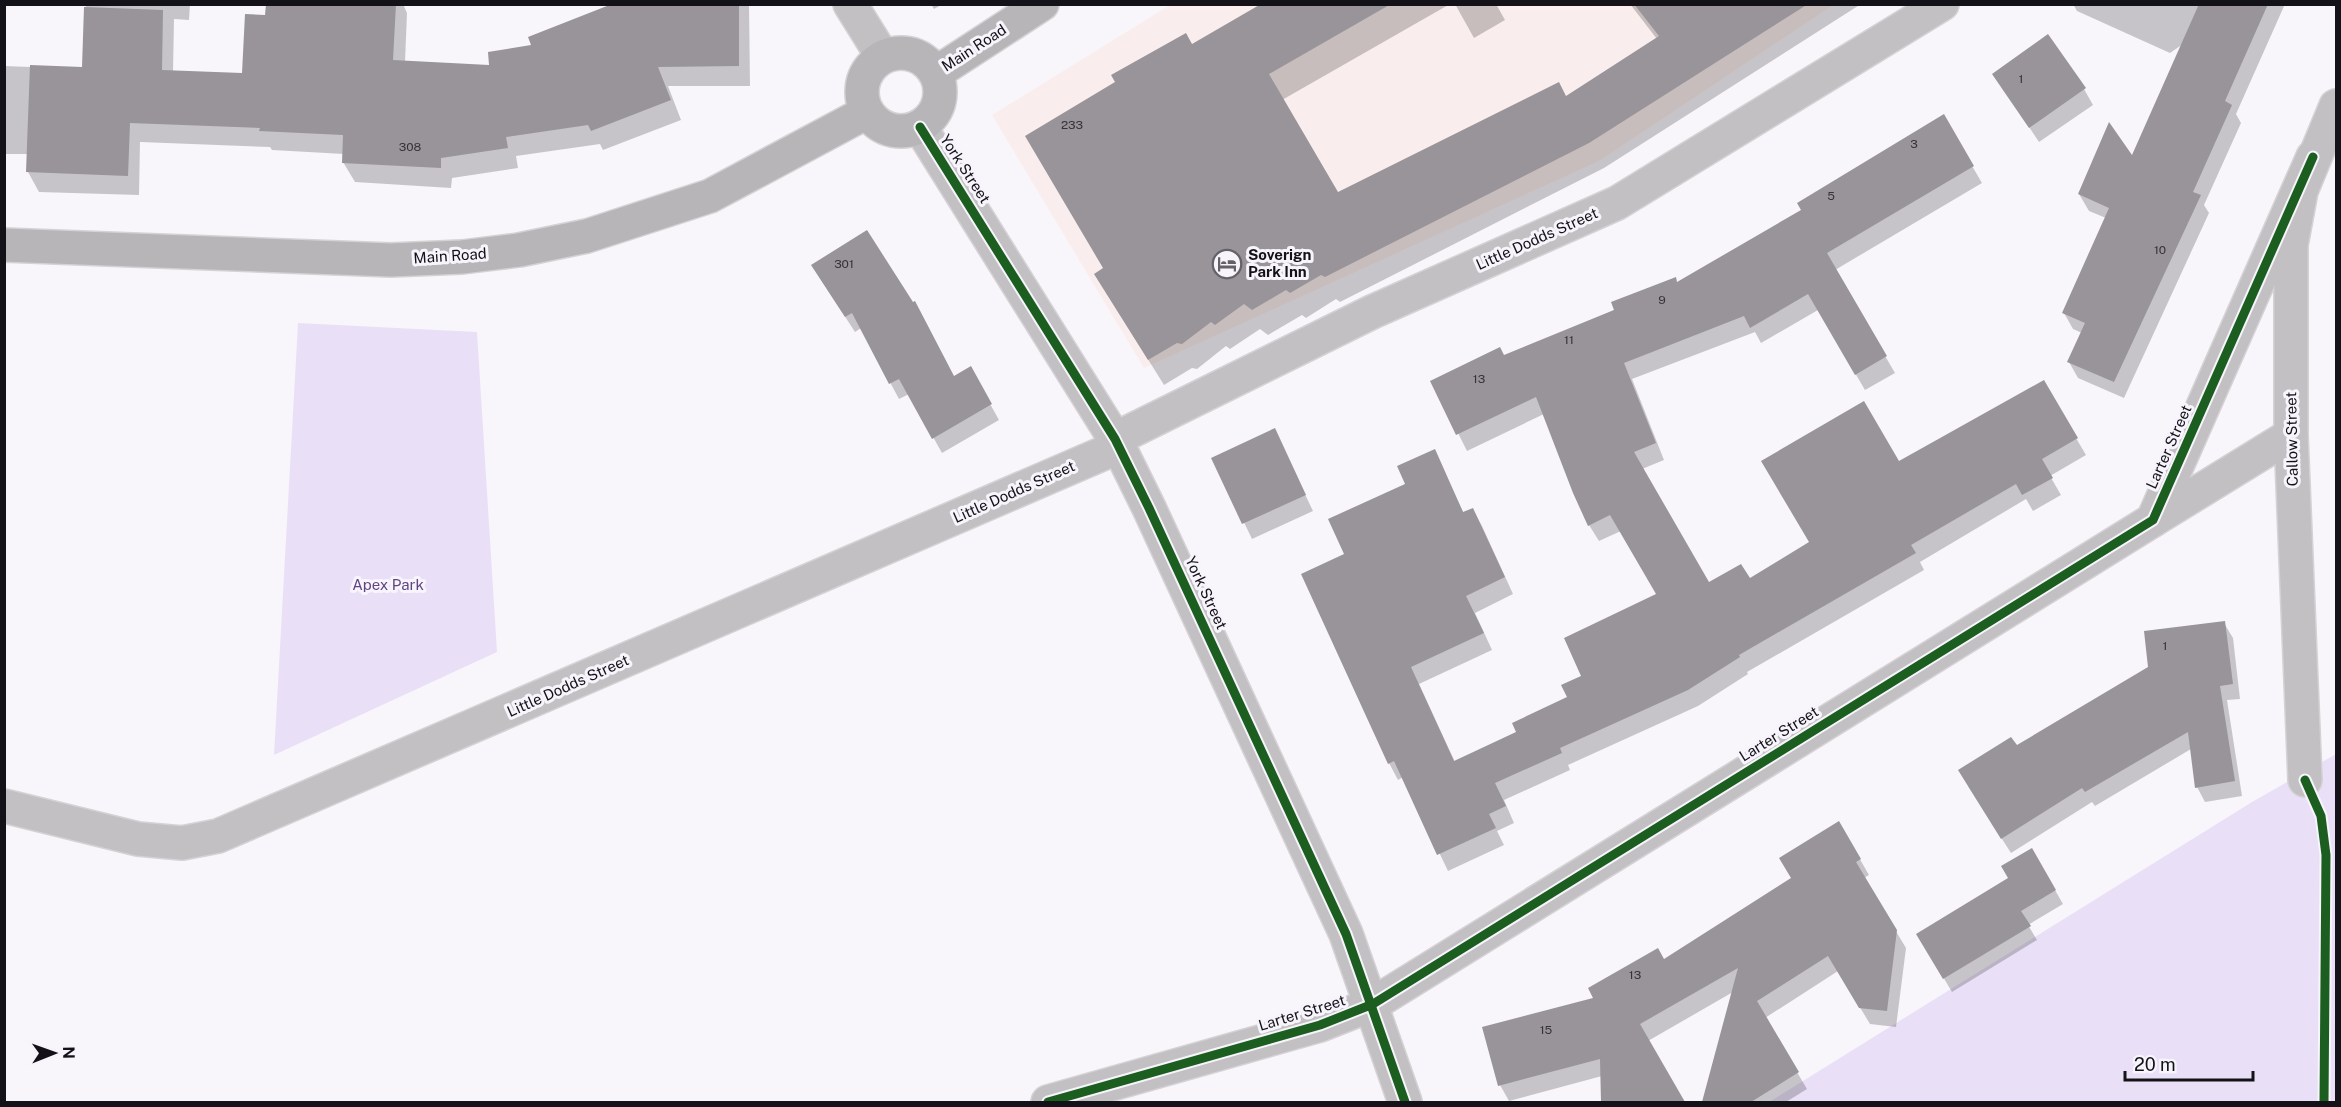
<svg xmlns="http://www.w3.org/2000/svg" width="2341" height="1107" viewBox="0 0 2341 1107" font-family="'Public Sans',sans-serif">
  <style>
    .commercial { fill: #faeded }
    .green { fill: #e9e0f7 }
    .shadow { fill: #0003 }
    .building { fill: #989499 }
    .lines { fill: none; stroke-linecap: round; stroke-linejoin: round }
    .minor-casing { stroke: #d4d2d5; stroke-width: 36 }
    .secondary-casing { stroke: #d4d2d5; stroke-width: 36 }
    .minor { stroke: #c2c0c2; stroke-width: 33 }
    .secondary { stroke: #b7b5b7; stroke-width: 33 }
    .cycleway-casing { stroke: #f7f4fc; stroke-width: 13 }
    .cycleway { stroke: #1b5e20; stroke-width: 9 }
    .labels { text-anchor: middle; stroke-width: 6; stroke-linejoin: round; paint-order: stroke }
    .number-label { font-size: 12px; fill: #353239 }
    .street-label { font-size: 15px; fill: #141219; stroke: #f7f4fc }
    .poi-label { font-size: 15px; font-weight: bold; fill: #141219; stroke: #f7f4fc; text-anchor: start }
    .park-label { font-size: 15px; fill: #614583; stroke: #f7f4fc }
  </style>
  <rect width="100%" height="100%" fill="#f8f6fa"/>
  <!-- commercial -->
  <polygon class="commercial" points="1170,5 1833,5 1599,161 1144,368 992,115"/>
  <!-- green -->
  <g class="green">
    <polygon points="298,323 477,332 497,652 274,755"/>
    <polygon points="2336,754 2336,1102 1769,1102 2252,802"/>
  </g>
  <!-- shadow -->
  <g class="shadow">
    <polygon points="86,4 190,4 189,20 174,19 173,72 243,75 267,16 267,4 403,4 407,13 405,62 491,66 616,4 749,4 750,86 668,86 681,120 603,150 600,144 516,156 518,168 452,178 451,188 355,182 343,162 344,154 272,150 270,147 140,142 139,195 39,192 28,172 28,154 4,154 4,66 83,69"/>
    <polygon points="931,4 943,4 934,9"/>
    <polygon points="1264,4 1450,4 1282,100 1337,194 1566,97 1657,39 1630,4 1861,4 1604,168 1340,302 1336,299 1306,318 1302,315 1268,335 1260,329 1230,349 1226,346 1197,369 1192,368 1164,385 1111,300 1105,268 1192,46"/>
    <polygon points="1455,4 1496,4 1505,20 1474,38"/>
    <polygon points="2073,4 2285,4 2236,114 2241,123 2204,205 2209,213 2124,398 2078,378 2069,362 2082,333 2073,329 2064,313 2106,218 2089,211 2079,194 2132,158 2183,44 2170,53 2077,11"/>
    <polygon points="1994,74 2084,89 2093,105 2039,142"/>
    <polygon points="1943,116 1982,183 1835,270 1895,373 1865,390 1818,310 1761,343 1755,332 1632,379 1664,460 1642,469 1709,584 1749,580 1811,543 1898,463 2043,382 2086,455 2050,476 2061,495 2033,511 2026,499 1920,562 1924,570 1747,672 1748,674 1698,706 1568,765 1570,770 1504,800 1514,823 1497,831 1504,845 1448,871 1403,777 1398,780 1389,763 1346,555 1434,451 1464,514 1473,510 1482,526 1513,594 1475,613 1492,650 1419,684 1455,762 1518,732 1569,698 1583,676 1658,595 1621,531 1599,541 1589,525 1544,414 1467,451 1432,381 1504,357 1678,283 1803,210"/>
    <polygon points="822,281 954,377 970,368 999,420 942,453 909,394 899,399 861,328 855,332"/>
    <polygon points="1274,430 1313,511 1252,539 1213,458"/>
    <polygon points="2224,623 2233,638 2240,699 2227,700 2242,796 2205,802 2197,787 2191,749 2095,806 2092,802 2011,853 1968,786 2016,747"/>
    <polygon points="1839,823 1869,875 1864,878 1906,948 1896,1027 1870,1024 1838,971 1765,1018 1807,1089 1786,1102 1741,1102 1739,1093 1722,1102 1713,1102 1707,1091 1733,992 1648,1041 1684,1102 1603,1102 1602,1076 1509,1101 1500,1085 1595,999 1663,961 1793,879"/>
    <polygon points="2032,850 2063,904 2028,925 2037,940 1952,992 1918,935 2010,879"/>
  </g>
  <!-- building -->
  <g class="building">
    <polygon points="266,4 396,4 393,60 489,65 488,52 531,45 528,37 612,4 739,4 739,66 658,67 671,100 591,131 588,125 506,137 508,148 441,158 441,168 342,163 343,135 259,131 260,128 130,123 128,176 26,172 30,65 82,67 84,7 163,10 162,70 242,73 245,14 265,15"/>
    <polygon points="1261,4 1391,4 1269,74 1338,192 1559,82 1566,96 1659,36 1634,4 1808,4 1589,143 1325,277 1321,275 1290,293 1286,290 1252,310 1244,304 1215,325 1211,322 1182,344 1177,343 1148,360 1094,274 1103,268 1025,136 1115,82 1111,75 1186,33 1192,44"/>
    <polygon points="2199,4 2268,4 2225,101 2232,105 2193,192 2201,195 2114,382 2067,362 2085,323 2062,313 2109,208 2078,194 2109,122 2132,155"/>
    <polygon points="2048,34 2086,88 2029,128 1992,74"/>
    <polygon points="1944,114 1974,166 1827,253 1887,356 1855,375 1808,294 1750,328 1744,316 1624,363 1656,443 1634,452 1709,582 1741,564 1750,578 1809,542 1761,461 1864,401 1899,461 2044,380 2078,438 2042,459 2053,478 2022,495 2016,484 1911,545 1916,553 1739,655 1740,657 1688,690 1560,748 1562,753 1495,783 1506,806 1489,814 1496,828 1437,855 1394,761 1388,764 1301,574 1344,554 1328,519 1405,484 1397,466 1435,449 1463,512 1473,508 1505,577 1466,596 1484,633 1411,667 1454,761 1516,732 1512,723 1567,697 1561,685 1581,676 1564,638 1656,594 1610,515 1588,526 1573,493 1536,397 1456,435 1430,381 1500,347 1504,355 1614,310 1611,302 1676,277 1677,282 1801,210 1797,203"/>
    <polygon points="867,230 913,302 915,301 954,376 971,366 992,404 932,439 899,379 889,384 852,313 845,317 811,265"/>
    <polygon points="1275,428 1306,495 1242,524 1211,458"/>
    <polygon points="2225,621 2233,684 2220,686 2235,781 2195,788 2188,732 2085,792 2082,788 2001,839 1958,770 2011,737 2017,745 2148,667 2144,631"/>
    <polygon points="1839,821 1861,859 1856,862 1897,930 1887,1011 1859,1008 1828,956 1757,1001 1799,1072 1751,1102 1702,1102 1738,968 1640,1024 1685,1102 1601,1102 1600,1059 1498,1086 1482,1027 1593,998 1588,988 1658,948 1664,959 1791,878 1779,858"/>
    <polygon points="2032,848 2056,890 2021,911 2031,926 1943,979 1916,934 2008,878 2001,866"/>
  </g>
  <g class="lines">
    <!-- minor casing -->
    <g class="minor-casing">
      <g id="minor">
        <polyline points="850,4 883,57"/>
        <polyline points="920,127 1115,439 1149,508 1346,934 1405,1102"/>
        <polyline points="1115,439 1372,312 1617,203 1942,4"/>
        <polyline points="2153,520 2291,435"/>
        <polyline points="2305,780 2291,435 2291,245 2301,191 2336,106"/>
        <polyline points="4,806 138,839 182,843 218,836 1118,447"/>
        <polyline points="1048,1102 1320,1025 1373,1004 2153,520 2313,157"/>
      </g>
    </g>
    <!-- secondary casing -->
    <g class="secondary-casing">
      <g id="secondary">
        <circle cx="901" cy="92" r="39"/>
        <polyline points="936,73 1042,4"/>
        <polyline points="4,245 391,260 462,257 519,250 587,236 710,196 867,112"/>
      </g>
    </g>
    <!-- minor -->
    <use href="#minor" class="minor"/>
    <!-- secondary -->
    <use href="#secondary" class="secondary"/>
    <!-- cycleway casing -->
    <g class="cycleway-casing">
      <g id="cycleway">
        <polyline points="920,127 1115,439 1149,508 1346,934 1405,1102"/>
        <polyline points="2305,780 2321,816 2326,855 2324,1102"/>
        <polyline points="1048,1102 1320,1025 1373,1004 2153,520 2313,157"/>
      </g>
    </g>
    <!-- cycleway -->
    <use href="#cycleway" class="cycleway"/>
  </g>
  <!-- icons -->
  <defs>
    <g id="hotel-ring" transform="scale(1.5)"><circle r="9.5" fill="#f7f4fc" stroke="#646268" stroke-width="1.5"/><path d="M-6-4.5h1.5V1H6V5H4.5V3h-9V5H-6ZM-4 0a1.8 1.8 0 1 1 3.6 0ZM.5 0V-2.5h3Q6-2.5 6 0Z" fill="#646268"/></g>
  </defs>
  <g fill-rule="evenodd">
    <use href="#hotel-ring" x="1227" y="264"/>
  </g>
  <g class="labels">
    <!-- number labels -->
    <g class="number-label">
      <text x="2021" y="83">1</text>
      <text x="1072" y="129">233</text>
      <text x="1914" y="148">3</text>
      <text x="410" y="151">308</text>
      <text x="1831" y="200">5</text>
      <text x="2160" y="254">10</text>
      <text x="844" y="268">301</text>
      <text x="1662" y="304">9</text>
      <text x="1569" y="344">11</text>
      <text x="1479" y="383">13</text>
      <text x="2165" y="650">1</text>
      <text x="1635" y="979">13</text>
      <text x="1546" y="1034">15</text>
    </g>
    <!-- street labels -->
    <g class="street-label">
      <text transform="translate(974 48) rotate(-33)" y="5">Main Road</text>
      <text transform="translate(965 169) rotate(57)" y="5">York Street</text>
      <text transform="translate(1537 239) rotate(-24)" y="5">Little Dodds Street</text>
      <text transform="translate(450 256) rotate(-4)" y="5">Main Road</text>
      <text transform="translate(2292 439) rotate(-91)" y="5">Callow Street</text>
      <text transform="translate(2169 447) rotate(-66)" y="5">Larter Street</text>
      <text transform="translate(1014 492) rotate(-24)" y="5">Little Dodds Street</text>
      <text transform="translate(1206 593) rotate(65)" y="5">York Street</text>
      <text transform="translate(568 686) rotate(-24)" y="5">Little Dodds Street</text>
      <text transform="translate(1779 734) rotate(-32)" y="5">Larter Street</text>
      <text transform="translate(1302 1013) rotate(-17)" y="5">Larter Street</text>
    </g>
    <!-- poi labels -->
    <g class="poi-label">
      <text x="1248" y="260">Soverign<tspan x="1248" dy="17">Park Inn</tspan></text>
    </g>
    <!-- park labels -->
    <g class="park-label">
      <text x="388" y="590">Apex Park</text>
    </g>
  </g>
  <!-- border -->
  <rect width="2341" height="1107" fill="none" stroke="#141219" stroke-width="12"/>
  <!-- north arrow -->
  <g transform="translate(54 1053) rotate(89)" stroke="#f7f4fc" stroke-width="4.5" paint-order="stroke">
  <path d="M0-4.5L10 22L0 15L-10 22Z" fill="#141219"/>
  <text y="-9" font-size="16" font-weight="bold" text-anchor="middle" fill="#141219">N</text>
  </g>
  <!-- scale -->
  <path d="M2125 1071v9h128v-9" fill="none" stroke="#141219" stroke-width="3"/>
  <text x="2134" y="1071" font-size="18" fill="#141219" stroke="#f7f4fc" stroke-width="4.5" paint-order="stroke">20 m</text>
</svg>
